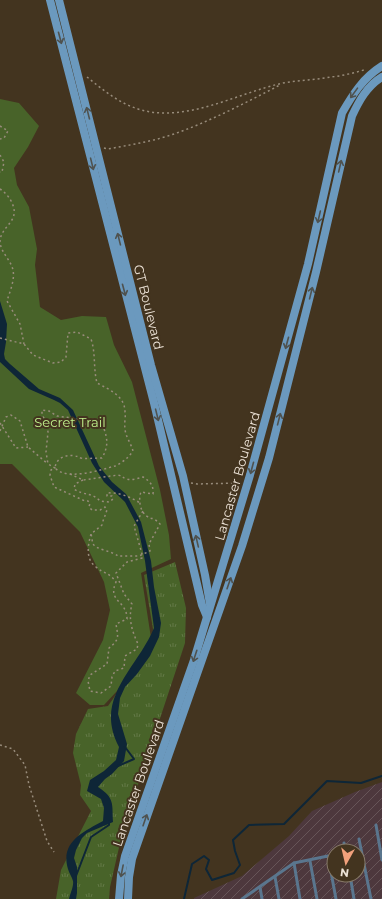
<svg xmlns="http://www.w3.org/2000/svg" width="382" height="899" viewBox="0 0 382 899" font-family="Montserrat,sans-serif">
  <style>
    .industrial { fill: url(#industrial-furrows); fill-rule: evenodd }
    .grass { fill: url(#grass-tufts) }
    .green { fill: #486329 }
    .water { fill: #0e2637 }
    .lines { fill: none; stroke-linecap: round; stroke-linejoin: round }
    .stream { stroke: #0e2637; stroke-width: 2 }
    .path { stroke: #988c7b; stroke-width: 1.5; stroke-dasharray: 2 3; stroke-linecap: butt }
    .lane { stroke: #5a768e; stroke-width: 3 }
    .secondary { stroke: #6b99be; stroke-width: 8 }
    .oneway { stroke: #4f524f }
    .labels { text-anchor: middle; stroke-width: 4; stroke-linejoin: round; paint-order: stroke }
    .street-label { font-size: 13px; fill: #eee4d8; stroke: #43341f }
    .park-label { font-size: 13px; fill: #c1f28d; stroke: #43341f }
  </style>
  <defs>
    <pattern id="industrial-furrows" width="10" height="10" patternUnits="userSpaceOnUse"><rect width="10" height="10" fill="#4d383d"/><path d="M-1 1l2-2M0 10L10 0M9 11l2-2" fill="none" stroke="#675558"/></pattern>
    <pattern id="grass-tufts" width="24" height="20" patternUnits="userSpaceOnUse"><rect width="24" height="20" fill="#486329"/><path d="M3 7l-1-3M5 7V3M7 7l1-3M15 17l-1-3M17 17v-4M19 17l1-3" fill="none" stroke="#637947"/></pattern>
  </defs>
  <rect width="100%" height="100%" fill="#43341f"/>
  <!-- industrial -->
  <path class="industrial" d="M382,782V899H194V898L205,893L242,876L289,836L312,811L355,792ZM334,851H358V875H334Z"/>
  <!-- grass -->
  <polygon class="grass" points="175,562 186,608 185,643 123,830 110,887 109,899 56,899 61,870 91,811 80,795 81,785 73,753 76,734 88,709 108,706 134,669 154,635 144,575"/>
  <!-- green -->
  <polygon class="green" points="0,99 19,103 39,126 28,147 14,168 17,185 29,207 37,249 35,265 40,307 61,320 82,316 106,317 114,345 132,382 160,490 169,535 171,559 141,573 151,638 141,657 117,691 104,705 90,705 76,693 103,640 110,610 104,582 80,532 12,464 0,464"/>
  <!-- water -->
  <path class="water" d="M0,301L7,324L6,342L4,354L5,359L10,364L39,389L60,398L73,410L99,466L112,482L126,494L141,522L151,561L154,587L161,623L159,637L150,656L137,674L125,687L120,698L118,714L127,744L124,761L112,774L105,779L98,787C115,798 112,804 113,822L87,833L82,838L76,850L74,858L77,867V893L76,899H69C70,894 74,886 73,881C72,877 69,873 68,869C60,842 83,832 103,821L104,808L101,799L87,791L90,780L104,771L116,760L119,747C93,698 137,669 154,628L145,561L138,527L125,502L104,482L92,463L68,410L60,403L54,400L29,389L0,362Z"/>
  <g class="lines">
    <!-- stream -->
    <g class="stream">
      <polyline points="118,766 134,759 125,747"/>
      <polyline points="76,876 91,837 109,825 109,821"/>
      <polyline points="184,899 192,864 204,856 209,860 206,869 212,880 234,873 240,865 235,851 233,840 249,825 284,824 327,781 361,783 382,776"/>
    </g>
    <!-- path -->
    <g class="path">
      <path d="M87,77C103,90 119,103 138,109C186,124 237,93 283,83C299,80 315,80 331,77C342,76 353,73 364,70"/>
      <polyline points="0,126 8,131 4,138 0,139"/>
      <path d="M104,148L108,149C129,145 150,142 171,135C209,122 245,103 280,85"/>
      <polyline points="0,155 4,162 2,172 0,172"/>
      <path d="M0,189C5,192 10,198 12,203C21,222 0,226 0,242C1,253 11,260 13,270C15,280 10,291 7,301L20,324L24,344"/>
      <path d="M0,338L24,344L33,355L53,363L61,362L66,357L68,333L77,332L91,339C96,354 93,367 97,383C110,390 125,396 125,412C126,417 124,423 125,428C125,436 131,443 133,451C128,458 122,463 115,466C100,470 67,481 55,468C56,458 66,454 75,456C80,457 77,457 81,458C88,459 95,458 102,458C108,447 108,440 104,429L87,425L79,419L57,416L49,411L42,410V414L47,425L48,432L46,452L48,464L55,468L51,470L50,475L54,487L85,501H88L90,503L89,507L92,510H100L105,507L107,509C106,515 103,519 102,525L91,534C88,545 85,559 96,567C104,574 109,572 116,582C107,602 127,600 127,619L116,624C118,637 120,639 109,648L107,664L90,675L88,681L90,691L101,693L111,686L112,677L115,671L124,668L125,656L137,649L138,644C132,631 128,619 132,604L124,594L116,573L127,562L142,558V554L134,526L143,511"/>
      <polyline points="0,423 16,448 28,447"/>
      <polyline points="0,431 6,417 11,415 20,421 28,447 48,464"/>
      <path d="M70,474L83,480L118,475C122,476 123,478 127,479C132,481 138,478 143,477C150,481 154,486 153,494L141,492C138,499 140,513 148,517C150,519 152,518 154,519C156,520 158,522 160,524L149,544L150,551L139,556H118C112,551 97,550 93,544C92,541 92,537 91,534"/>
      <path d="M83,480L75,484L74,489C84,496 92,492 100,501L109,502L113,499L112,496H107V493C118,492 131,497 140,503"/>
      <polyline points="191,483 197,484 239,483"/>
      <polyline points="0,745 13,749 25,765 29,785 47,841 54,852"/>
    </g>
    <!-- lane -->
    <g class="lane">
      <polyline points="376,825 382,860"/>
      <polyline points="359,839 371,899"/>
      <polyline points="344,843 345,851"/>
      <polyline points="310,861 317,899"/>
      <polyline points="294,863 300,899"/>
      <polyline points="350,875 354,899"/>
      <polyline points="275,877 279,899"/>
      <polyline points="260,887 262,899"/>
      <polyline points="242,899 294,863 328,856 336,899"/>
    </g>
    <!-- secondary -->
    <g class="secondary">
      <polyline points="50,0 154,403 202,605 207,617"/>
      <polyline points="59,0 151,365 183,476 205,575 210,604"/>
      <path d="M119,899L121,875L125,856L194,660L250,475L308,264L342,113C353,94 363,78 382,66"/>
      <path d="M128,899L129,877L132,859L242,546L269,458L316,272L352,116C359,101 367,86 382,77"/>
    </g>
  </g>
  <!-- one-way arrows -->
  <defs><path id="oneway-shaft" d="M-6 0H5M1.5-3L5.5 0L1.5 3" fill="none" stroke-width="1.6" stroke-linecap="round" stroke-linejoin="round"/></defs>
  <g class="oneway">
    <use href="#oneway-shaft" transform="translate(60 38) rotate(75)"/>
    <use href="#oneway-shaft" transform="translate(354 93) rotate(126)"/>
    <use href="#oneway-shaft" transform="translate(88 113) rotate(-104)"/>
    <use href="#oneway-shaft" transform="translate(92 164) rotate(76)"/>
    <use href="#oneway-shaft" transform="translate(340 166) rotate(-77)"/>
    <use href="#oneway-shaft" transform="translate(319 217) rotate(103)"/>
    <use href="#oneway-shaft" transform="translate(119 239) rotate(-104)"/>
    <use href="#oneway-shaft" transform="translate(124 290) rotate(75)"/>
    <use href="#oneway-shaft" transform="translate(311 293) rotate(-76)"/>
    <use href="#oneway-shaft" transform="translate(287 343) rotate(105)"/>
    <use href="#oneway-shaft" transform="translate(157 415) rotate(76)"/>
    <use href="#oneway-shaft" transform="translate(279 419) rotate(-76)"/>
    <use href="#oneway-shaft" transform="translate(252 468) rotate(105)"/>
    <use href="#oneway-shaft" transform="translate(197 541) rotate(-103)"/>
    <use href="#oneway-shaft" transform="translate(229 583) rotate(-71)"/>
    <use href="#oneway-shaft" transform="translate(195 656) rotate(108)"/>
    <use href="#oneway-shaft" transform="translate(145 820) rotate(-71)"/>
    <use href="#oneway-shaft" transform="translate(122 871) rotate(101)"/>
  </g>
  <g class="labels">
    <!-- street labels -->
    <g class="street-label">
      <text transform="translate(149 307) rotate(76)" y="5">GT Boulevard</text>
      <text transform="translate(237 476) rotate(-74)" y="5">Lancaster Boulevard</text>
      <text transform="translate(138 783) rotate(-71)" y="5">Lancaster Boulevard</text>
    </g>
    <!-- park labels -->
    <g class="park-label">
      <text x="70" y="427">Secret Trail</text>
    </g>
  </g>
  <!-- north arrow -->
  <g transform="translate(346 863) rotate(188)"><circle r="19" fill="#43341f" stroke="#877a69"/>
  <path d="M0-3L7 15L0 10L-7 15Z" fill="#f1a17c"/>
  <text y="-6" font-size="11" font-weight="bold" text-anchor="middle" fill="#eee4d8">N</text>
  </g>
</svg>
